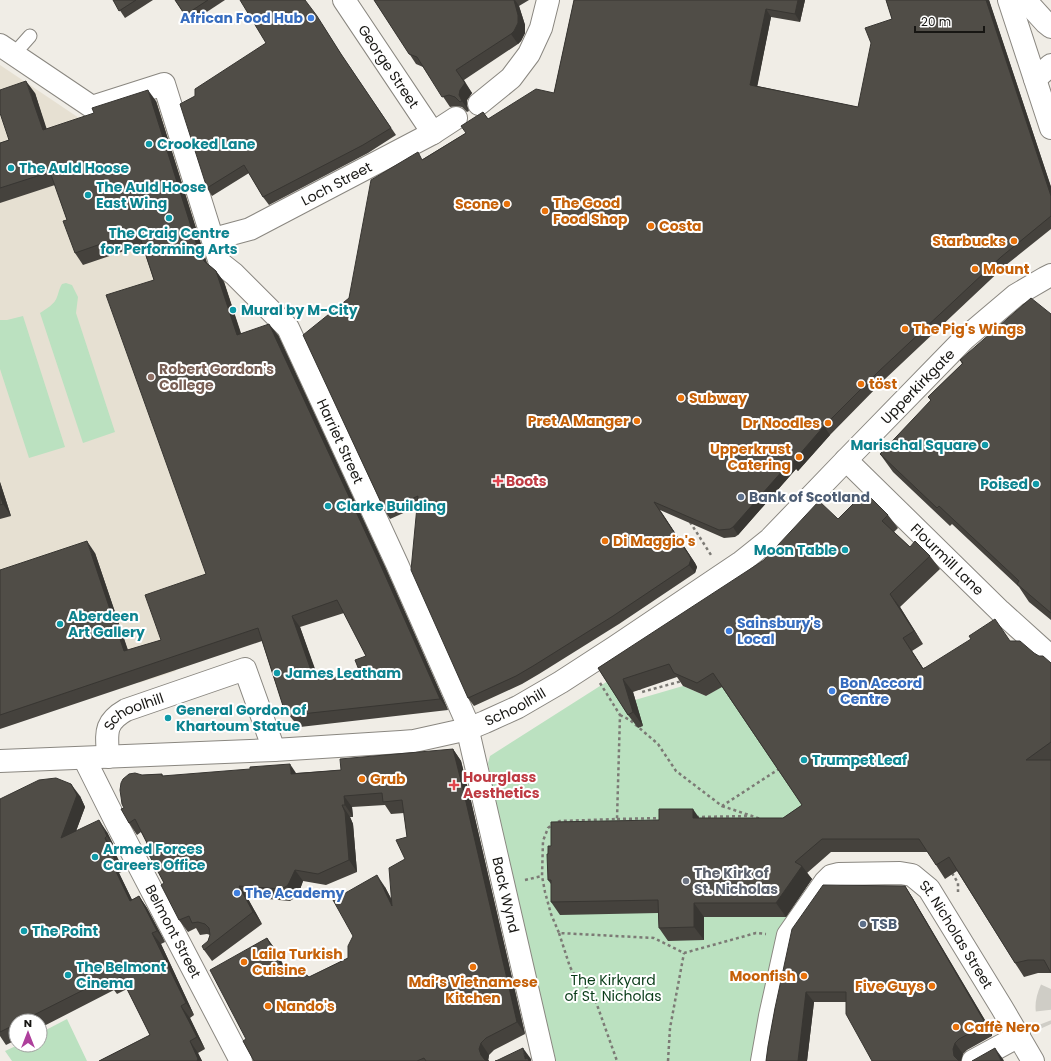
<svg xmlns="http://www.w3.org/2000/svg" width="1051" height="1061" viewBox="0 0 1051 1061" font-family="Poppins,sans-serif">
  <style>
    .built { fill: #e6e0d2 }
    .green { fill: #bbe1c0 }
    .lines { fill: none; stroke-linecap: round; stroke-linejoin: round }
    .street-tunnel { stroke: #cfcdc6; stroke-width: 22; stroke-dasharray: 22 11; stroke-linecap: butt }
    .lane-casing { stroke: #8a8780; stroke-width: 15 }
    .street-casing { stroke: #8a8780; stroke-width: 24 }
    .path { stroke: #7c7a75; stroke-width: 2.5; stroke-dasharray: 3 3; stroke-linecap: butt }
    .lane { stroke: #fff; stroke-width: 13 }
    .street { stroke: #fff; stroke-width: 22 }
    .wall { fill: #45423d; fill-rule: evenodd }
    .shaded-wall { fill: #383632 }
    .building { fill: #504d47; stroke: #383632; fill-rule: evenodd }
    .shop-dot { fill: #3f7fe0; stroke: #fff; stroke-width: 1.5 }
    .culture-dot { fill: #0f9aa8; stroke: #fff; stroke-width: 1.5 }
    .food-dot { fill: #e8710a; stroke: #fff; stroke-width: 1.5 }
    .education-dot { fill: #8d6e63; stroke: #fff; stroke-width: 1.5 }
    .health-dot { fill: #e0444e; stroke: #fff; stroke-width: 1.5 }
    .service-dot { fill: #5c6f8a; stroke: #fff; stroke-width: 1.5 }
    .worship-dot { fill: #6b7280; stroke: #fff; stroke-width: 1.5 }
    .labels { text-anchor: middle; stroke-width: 4; stroke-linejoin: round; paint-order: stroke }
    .shop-label { font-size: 14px; font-weight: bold; fill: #366cbe; stroke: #fff; text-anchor: start }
    .street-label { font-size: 14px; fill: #171613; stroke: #fff }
    .culture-label { font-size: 14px; font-weight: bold; fill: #0d838f; stroke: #fff; text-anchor: start }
    .food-label { font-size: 14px; font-weight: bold; fill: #c56008; stroke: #fff; text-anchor: start }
    .education-label { font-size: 14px; font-weight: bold; fill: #785e54; stroke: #fff; text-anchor: start }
    .health-label { font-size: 14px; font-weight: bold; fill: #be3a42; stroke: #fff; text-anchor: start }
    .service-label { font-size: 14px; font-weight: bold; fill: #4e5e75; stroke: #fff; text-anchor: start }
    .worship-label { font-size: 14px; font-weight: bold; fill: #5b616d; stroke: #fff; text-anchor: start }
    .park-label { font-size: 14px; fill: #093c18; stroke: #fff }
  </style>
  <rect width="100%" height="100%" fill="#f0ede6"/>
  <!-- built -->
  <polygon class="built" points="0,65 88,124 164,99 206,223 245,346 283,333 315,406 240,434 312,552 153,607 176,671 139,683 95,553 0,585"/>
  <!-- green -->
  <g class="green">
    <path d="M66,283L72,285L78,297L76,313L115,432L83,443L40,313C46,309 55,304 57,297C59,292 59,289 62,284Z"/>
    <polygon points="23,316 65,447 29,458 0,369 0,320 7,320"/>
    <polygon points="611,679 637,706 635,700 683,686 706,696 723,686 818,829 700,912 714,917 771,917 789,914 792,915 752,1061 556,1061 497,813 488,763 490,756"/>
    <polygon points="67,1019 87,1061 12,1061 5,1051 18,1045 40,1045 40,1033"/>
  </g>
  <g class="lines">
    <!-- street-tunnel -->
    <path class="street-tunnel" d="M1051,989C1045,1002 1045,1011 1051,1024"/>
    <!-- lane casing -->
    <g class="lane-casing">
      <polyline id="lane" points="14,54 30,36"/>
    </g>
    <!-- street casing -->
    <g class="street-casing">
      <g id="street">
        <path id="s1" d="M344,0L433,133"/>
        <polyline points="1009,0 1051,128"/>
        <polyline points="1025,0 1046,23 1051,27"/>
        <path id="s2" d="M0,45L92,107L164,84L220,263L234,274L288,328L397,564L465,718L544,1061"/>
        <polyline points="1035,79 1051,65"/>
        <polyline points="479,104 511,78 529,54 541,28 548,0"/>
        <path id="s3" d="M213,239L250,229L433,133L456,118"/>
        <path id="s4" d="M846,460L1000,611L1051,657"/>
        <path id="s5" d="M108,757C107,734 103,723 126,710L245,669L274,750"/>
        <path id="s6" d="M84,758L116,822L241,1061"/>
        <path id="s7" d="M0,761L274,750L401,742L414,741L468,729L485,722L518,707L561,682L615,647L740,563L770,539L846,460L964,339L1016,295L1045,278L1051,275"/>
        <path id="s8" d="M762,1061L770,1016L788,935L825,882L831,876L839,874L900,873L912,875L929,889L1002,1008L1033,1061"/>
        <polyline points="973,1061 1019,1036"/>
      </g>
    </g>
    <!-- path -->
    <g class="path">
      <polyline points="690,522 711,555"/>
      <polyline points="600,683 620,715 617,819 560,821 553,824 548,828 543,841 542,876 545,892 551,914 559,933 654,938 684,953 756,933 766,934"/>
      <polyline points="639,687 642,692 682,681"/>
      <polyline points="620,715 630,720 658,744 676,771 722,806 779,769"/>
      <polyline points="722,806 761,819"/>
      <polyline points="696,817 749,816"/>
      <polyline points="617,819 663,818"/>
      <polyline points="952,873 958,883 958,892"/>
      <polyline points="525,880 542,876"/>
      <polyline points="559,933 570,967 574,974 583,982 589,991 596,1002 617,1061"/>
      <polyline points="668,1061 670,1028 684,953"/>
    </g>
    <!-- lane -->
    <use href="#lane" class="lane"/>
    <!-- street -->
    <use href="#street" class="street"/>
  </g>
  <!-- wall -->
  <g class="wall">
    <polygon points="113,0 153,0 125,18"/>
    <polygon points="175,0 225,0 190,23"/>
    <polygon points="374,0 529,0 519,6 525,25 525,33 521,41 518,44 464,80 472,93 467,100 467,106 469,111 467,112 462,107 456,106 450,107 423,67 416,64"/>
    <polygon points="574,0 805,0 800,22 771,17 757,86 858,107 892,19 886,0 989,0 1051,187 1051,229 1006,265 884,380 830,435 798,471 796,469 738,535 735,537 724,538 660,510 695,563 697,567 695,573 619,624 539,674 522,684 474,706 468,698 417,507 390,519 385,511 349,298 423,159 466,133 483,112 488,119 554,93"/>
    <polygon points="322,24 346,62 396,135 368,153 269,205 263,197 249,173 212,196 207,188 195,96 266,43"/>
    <path d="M35,93L46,129L156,101L207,263L216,271L224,282L241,333L278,335L386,569L448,710L300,727L293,720L284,709L262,641L0,729V570L95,553L128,650L161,640L206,574L154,280L142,245L83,265L75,253L67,220L55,185L0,203V143L9,140ZM344,613L366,656L361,675L318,679L300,627Z"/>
    <polygon points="1051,314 1051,620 1029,602 1019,587 952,524 950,526 893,472 880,454 931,401 928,397 962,364 960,360"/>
    <polygon points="0,482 11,516 0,519"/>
    <polygon points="888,515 898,528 894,532 910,547 930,556 940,569 900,607 923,644 912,651 923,668 1010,641 1051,663 1051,973 1038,973 1024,977 1015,963 957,871 945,879 936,865 928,852 831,852 807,873 812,879 786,917 704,917 704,940 668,941 659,928 658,913 560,915 551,902 551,884 548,880 548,854 551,846 700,818 783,818 802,805 722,687 706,696 683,686 677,677 633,692 643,726 638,728 628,715 598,668 838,519"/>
    <polygon points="453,749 461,761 471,801 525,1034 494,1050 489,1055 488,1061 489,1061 254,1061 246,1039 267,938 275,949 286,970 309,977 348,958 385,887 392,900 405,859 407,837 404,813 391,814 385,805 352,807 353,817 350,817 353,824 357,872 326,885 303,881 298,895 296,897 290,901 247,897 262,924 212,961 204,950 208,941 210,935 207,934 200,935 196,928 188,932 179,920 151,851 141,832 137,835 129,823 124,808 142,775 162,774 163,776 296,773 341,770"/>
    <polygon points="80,796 85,807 76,831 107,832 115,848 113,849 124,871 119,873 132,900 139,896 147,908 165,942 161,944 194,1015 190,1018 205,1049 198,1053 202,1061 99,1061 150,1035 127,989 117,994 114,990 40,1028 40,1021 16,1021 16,1040 6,1045 0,1036 0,799"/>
    <polygon points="905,886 912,897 992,1032 992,1036 967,1050 963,1054 961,1060 846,1002 814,1002 807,1061 766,1061 775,1008"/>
  </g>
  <!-- shaded-wall -->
  <g class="shaded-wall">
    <polygon points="514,0 515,0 519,6 525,25 525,33 521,41 518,44 511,34"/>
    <polygon points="798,0 805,0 800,22 795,14"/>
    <polygon points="986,0 989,0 1051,187 1051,196"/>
    <polygon points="766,9 771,17 756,93 750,85"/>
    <polygon points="317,16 346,62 396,135 341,54"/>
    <polygon points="456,70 472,93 467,100 467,106 469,111 462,101 459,95"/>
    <polygon points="26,81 35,93 51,142 43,130"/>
    <polygon points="148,90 156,101 208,267 200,255"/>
    <polygon points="216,271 224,282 245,347 237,335"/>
    <polygon points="269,324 278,335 386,569 448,710 440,699"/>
    <polygon points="824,426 830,435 798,471 792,463"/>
    <polygon points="791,461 796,469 738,535 733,527"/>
    <polygon points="0,482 11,516 3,504 0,495"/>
    <polygon points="660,510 695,563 697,567 695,573 689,565"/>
    <polygon points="87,541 95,553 132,663 124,651"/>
    <polygon points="890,594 900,607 923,644 914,631"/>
    <polygon points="292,616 300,627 323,691 314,679"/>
    <polygon points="903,638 912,651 932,682 923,669"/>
    <polygon points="623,679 633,692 643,726 633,712"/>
    <polygon points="453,749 461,761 471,801 525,1034 517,1022"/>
    <polygon points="290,764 298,776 291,774"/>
    <polygon points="71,784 80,796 85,807 69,850 61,838"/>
    <polygon points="344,796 352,807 353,817 345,805"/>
    <polygon points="342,805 350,817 353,824 357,872 349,860"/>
    <polygon points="693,809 702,822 693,818"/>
    <polygon points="99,820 107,832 115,848 107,836"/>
    <polygon points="105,838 113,849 124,871 115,860"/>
    <polygon points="111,861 119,873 138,912 130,901"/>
    <polygon points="802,866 812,879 786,917 776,903"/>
    <polygon points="295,870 303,881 298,895 296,897 287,886"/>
    <polygon points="377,875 385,887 400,917 392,906"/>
    <polygon points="239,886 247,897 262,924 253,912"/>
    <polygon points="905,886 912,897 992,1032 992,1036 985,1025"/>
    <polygon points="139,896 147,908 165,942 157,931"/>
    <polygon points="694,903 704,917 704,940 694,927"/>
    <polygon points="152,933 161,944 194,1015 186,1003"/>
    <polygon points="267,938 275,949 292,983 284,971"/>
    <polygon points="806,992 814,1002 807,1061 798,1061"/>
    <polygon points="181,1006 190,1018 205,1049 197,1037"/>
    <polygon points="190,1041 198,1053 202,1061 197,1061"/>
    <polygon points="481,1043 489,1055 488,1061 485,1061 481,1055 479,1049"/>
    <polygon points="955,1043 963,1054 961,1061 958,1061 954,1056 953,1049"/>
    <polygon points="523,1048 531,1059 531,1061 527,1061 525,1059"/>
    <polygon points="995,1048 1003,1059 1004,1061 1001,1061"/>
  </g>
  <!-- building -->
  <g class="building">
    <polygon points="113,0 136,0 119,11"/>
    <polygon points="175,0 208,0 185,15"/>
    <polygon points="240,0 305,0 317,16 341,54 391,128 363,145 263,197 244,165 207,188 180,104 195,96 195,89 266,43"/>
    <polygon points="374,0 514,0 518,15 518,23 514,31 511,34 456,70 465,83 460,90 459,95 462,101 460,102 455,97 449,95 442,97 417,57 409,54"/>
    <polygon points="574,0 798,0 795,14 766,9 750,85 858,107 871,43 865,28 892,19 886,0 986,0 1051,196 1051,216 1001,257 878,372 824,426 792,463 791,461 733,527 730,529 719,530 654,502 689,555 691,559 689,565 613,616 533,666 516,676 468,698 411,570 418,496 385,511 303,335 349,298 371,180 418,152 422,160 466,133 461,126 483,112 488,119 536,89 554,93"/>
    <path d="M26,81L43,130L94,113L92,108L148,90L200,255L204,261L216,271L237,335L269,324L377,557L440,699L292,715L284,709L258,628L0,715V570L87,541L124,651L161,640L145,595L206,574L106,295L154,280L138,231L75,253L63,221L67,220L50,172L0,188V143L9,140L0,113V90ZM337,600L366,656L355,660L361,675L314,679L292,616Z"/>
    <polygon points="1031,298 1051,314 1051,613 1017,584 1019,581 939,506 937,508 880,454 931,400 928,397 963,363 960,360"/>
    <polygon points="865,492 888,515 882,521 910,547 915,541 930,556 890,594 914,631 903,638 923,669 971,639 969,636 995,619 1010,641 1020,641 1034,653 1039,656 1043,656 1051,663 1051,742 1026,760 1051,760 1051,973 1044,960 1028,960 1015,963 949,857 936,865 919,839 822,839 795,862 802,866 776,903 694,903 694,927 659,928 658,900 551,902 551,880 548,880 547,854 548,854 548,846 551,846 551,822 659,820 659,809 693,809 693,818 783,818 802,805 713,673 697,683 674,673 669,664 623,679 633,712 628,715 598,668 764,560 819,501 838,519"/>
    <polygon points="0,495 3,504 0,505"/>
    <polygon points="453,749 463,789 517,1022 486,1038 481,1043 479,1049 481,1055 485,1060 489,1061 426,1061 424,1058 417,1061 254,1061 243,1041 246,1039 210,970 267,938 284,971 284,970 296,970 302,971 309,977 348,958 348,946 353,936 333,900 377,875 392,906 389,868 405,859 396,840 407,837 402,800 383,802 382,793 344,796 345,805 342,805 345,812 349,860 318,874 295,870 289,883 287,886 281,889 239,886 253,912 204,950 202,946 208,941 210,935 209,928 205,924 198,922 192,923 189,916 179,920 161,885 164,883 148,853 151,851 135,819 129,823 121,809 124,808 122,804 120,790 121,783 123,779 129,774 135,773 142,775 162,774 162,776 250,769 250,767 290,764 291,774 341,770 340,759"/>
    <polygon points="56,778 71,784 77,795 61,838 99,820 107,836 105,838 115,860 111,861 130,901 139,896 157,931 152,933 186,1003 181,1006 197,1037 190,1041 198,1059 197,1061 99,1061 150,1035 121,977 109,983 107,978 22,1021 16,1021 16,1024 0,1032 0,799 39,780"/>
    <polygon points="823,885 905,886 984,1021 985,1025 959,1039 955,1043 953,1049 954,1056 959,1061 872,1061 846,1014 846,992 806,992 798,1061 766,1061 768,1046 775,1008 792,929"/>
    <polygon points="523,1048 525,1059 527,1058 528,1059 529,1061 495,1061 498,1060"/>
    <polygon points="995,1048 1001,1061 972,1061"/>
  </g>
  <!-- markers -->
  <g class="shop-dot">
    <circle cx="311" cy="18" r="4"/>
    <circle cx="729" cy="631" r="4"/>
    <circle cx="832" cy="691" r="4"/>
    <circle cx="237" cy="893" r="4"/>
  </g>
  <g class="culture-dot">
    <circle cx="149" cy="144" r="4"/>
    <circle cx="11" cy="168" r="4"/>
    <circle cx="88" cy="195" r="4"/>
    <circle cx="169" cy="218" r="4"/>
    <circle cx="233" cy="310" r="4"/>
    <circle cx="985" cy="445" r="4"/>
    <circle cx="1036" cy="484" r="4"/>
    <circle cx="328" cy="506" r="4"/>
    <circle cx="845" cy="550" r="4"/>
    <circle cx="60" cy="624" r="4"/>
    <circle cx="277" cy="673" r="4"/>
    <circle cx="168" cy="718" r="4"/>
    <circle cx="804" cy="760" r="4"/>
    <circle cx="95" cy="857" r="4"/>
    <circle cx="24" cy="931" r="4"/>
    <circle cx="68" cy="975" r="4"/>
  </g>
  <g class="food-dot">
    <circle cx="507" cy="204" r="4"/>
    <circle cx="545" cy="211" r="4"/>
    <circle cx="651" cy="226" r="4"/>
    <circle cx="1014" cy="241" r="4"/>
    <circle cx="975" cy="269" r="4"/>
    <circle cx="905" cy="329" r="4"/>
    <circle cx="861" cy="384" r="4"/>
    <circle cx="681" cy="398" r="4"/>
    <circle cx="637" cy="421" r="4"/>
    <circle cx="828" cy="423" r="4"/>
    <circle cx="799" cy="457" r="4"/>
    <circle cx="605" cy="541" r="4"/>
    <circle cx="362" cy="779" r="4"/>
    <circle cx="244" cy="962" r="4"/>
    <circle cx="473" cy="967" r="4"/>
    <circle cx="804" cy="976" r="4"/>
    <circle cx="932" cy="986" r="4"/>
    <circle cx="268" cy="1006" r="4"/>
    <circle cx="956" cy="1027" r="4"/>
  </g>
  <circle class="education-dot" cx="151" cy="377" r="4"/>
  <g class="health-dot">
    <path d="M496 475h4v4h4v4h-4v4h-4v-4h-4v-4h4z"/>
    <path d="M452 779h4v4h4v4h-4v4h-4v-4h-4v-4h4z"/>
  </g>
  <g class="service-dot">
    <circle cx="741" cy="497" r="4"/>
    <circle cx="863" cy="924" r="4"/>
  </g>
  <circle class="worship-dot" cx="686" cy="881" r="4"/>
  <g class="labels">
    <!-- shop labels -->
    <g class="shop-label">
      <text x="303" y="23" text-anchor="end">African Food Hub</text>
      <text x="737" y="628">Sainsbury's<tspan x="737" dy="16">Local</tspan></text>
      <text x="840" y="688">Bon Accord<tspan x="840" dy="16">Centre</tspan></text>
      <text x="245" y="898">The Academy</text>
    </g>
    <!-- street labels -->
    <g class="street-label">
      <text dy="5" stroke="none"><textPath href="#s1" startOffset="80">George Street</textPath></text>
      <text dy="5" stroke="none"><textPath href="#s3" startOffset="136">Loch Street</textPath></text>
      <text dy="5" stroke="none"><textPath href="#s7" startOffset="1040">Upperkirkgate</textPath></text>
      <text dy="5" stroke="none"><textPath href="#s2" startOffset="593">Harriet Street</textPath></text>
      <text dy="5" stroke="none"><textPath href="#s4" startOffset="142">Flourmill Lane</textPath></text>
      <text dy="5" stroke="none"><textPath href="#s7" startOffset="522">Schoolhill</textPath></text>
      <text dy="5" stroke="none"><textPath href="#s5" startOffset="61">Schoolhill</textPath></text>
      <text dy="5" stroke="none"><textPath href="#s2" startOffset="1078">Back Wynd</textPath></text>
      <text dy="5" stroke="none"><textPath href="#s6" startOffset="195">Belmont Street</textPath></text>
      <text dy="5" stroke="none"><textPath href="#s8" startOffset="358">St. Nicholas Street</textPath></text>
    </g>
    <!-- culture labels -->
    <g class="culture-label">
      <text x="157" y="149">Crooked Lane</text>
      <text x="19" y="173">The Auld Hoose</text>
      <text x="96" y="192">The Auld Hoose<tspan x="96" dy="16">East Wing</tspan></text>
      <text x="169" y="238" text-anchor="middle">The Craig Centre<tspan x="169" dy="16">for Performing Arts</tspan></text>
      <text x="241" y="315">Mural by M-City</text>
      <text x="977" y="450" text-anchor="end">Marischal Square</text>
      <text x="1028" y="489" text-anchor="end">Poised</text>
      <text x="336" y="511">Clarke Building</text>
      <text x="837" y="555" text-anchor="end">Moon Table</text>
      <text x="68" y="621">Aberdeen<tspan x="68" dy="16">Art Gallery</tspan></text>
      <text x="285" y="678">James Leatham</text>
      <text x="176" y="715">General Gordon of<tspan x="176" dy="16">Khartoum Statue</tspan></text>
      <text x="812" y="765">Trumpet Leaf</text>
      <text x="103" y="854">Armed Forces<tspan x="103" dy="16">Careers Office</tspan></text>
      <text x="32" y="936">The Point</text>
      <text x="76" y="972">The Belmont<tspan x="76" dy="16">Cinema</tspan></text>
    </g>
    <!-- food labels -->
    <g class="food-label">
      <text x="553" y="208">The Good<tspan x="553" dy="16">Food Shop</tspan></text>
      <text x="499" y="209" text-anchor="end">Scone</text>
      <text x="659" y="231">Costa</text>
      <text x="1006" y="246" text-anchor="end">Starbucks</text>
      <text x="983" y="274">Mount</text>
      <text x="913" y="334">The Pig's Wings</text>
      <text x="869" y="389">töst</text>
      <text x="689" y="403">Subway</text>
      <text x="629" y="426" text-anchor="end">Pret A Manger</text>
      <text x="820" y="428" text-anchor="end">Dr Noodles</text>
      <text x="791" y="454" text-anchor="end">Upperkrust<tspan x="791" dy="16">Catering</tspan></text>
      <text x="613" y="546">Di Maggio's</text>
      <text x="370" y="784">Grub</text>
      <text x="252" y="959">Laila Turkish<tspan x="252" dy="16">Cuisine</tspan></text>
      <text x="796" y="981" text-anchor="end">Moonfish</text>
      <text x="473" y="987" text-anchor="middle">Mai’s Vietnamese<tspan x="473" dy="16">Kitchen</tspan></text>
      <text x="924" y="991" text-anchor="end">Five Guys</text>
      <text x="276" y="1011">Nando's</text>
      <text x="964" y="1032">Caffè Nero</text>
    </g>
    <!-- education labels -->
    <g class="education-label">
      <text x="159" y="374">Robert Gordon's<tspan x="159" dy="16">College</tspan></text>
    </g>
    <!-- health labels -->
    <g class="health-label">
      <text x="506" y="486">Boots</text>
      <text x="463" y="782">Hourglass<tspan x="463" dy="16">Aesthetics</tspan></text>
    </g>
    <!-- service labels -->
    <g class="service-label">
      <text x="749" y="502">Bank of Scotland</text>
      <text x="871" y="929">TSB</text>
    </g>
    <!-- worship labels -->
    <g class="worship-label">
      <text x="694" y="878">The Kirk of<tspan x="694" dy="16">St. Nicholas</tspan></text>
    </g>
    <!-- park labels -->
    <g class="park-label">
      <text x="613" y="985">The Kirkyard<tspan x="613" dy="16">of St. Nicholas</tspan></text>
    </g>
  </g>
  <!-- north arrow -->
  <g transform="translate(28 1033)"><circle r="19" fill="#ffffff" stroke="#a2a2a1"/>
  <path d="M0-3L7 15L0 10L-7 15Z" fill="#ae3f9c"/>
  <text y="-6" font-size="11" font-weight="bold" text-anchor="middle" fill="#171613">N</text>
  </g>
  <!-- scale -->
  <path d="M915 26v6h69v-6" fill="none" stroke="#171613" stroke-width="2"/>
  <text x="921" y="26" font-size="12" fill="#171613" stroke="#ffffff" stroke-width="3" paint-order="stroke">20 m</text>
</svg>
